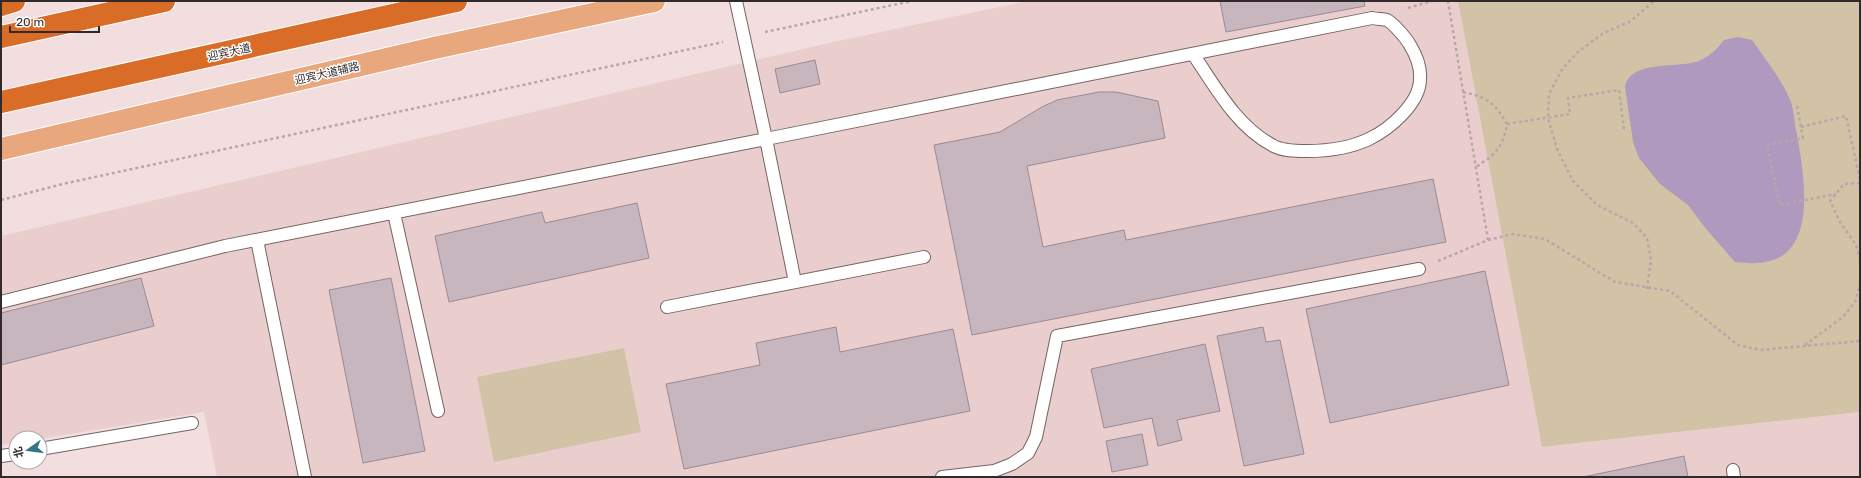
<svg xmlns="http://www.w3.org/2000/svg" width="1861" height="478" viewBox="0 0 1861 478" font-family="Rubik,'Noto Sans SC',sans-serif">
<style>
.built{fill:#eacece}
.green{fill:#d2c2a6}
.water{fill:#b099be}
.building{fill:#c8b6bf;stroke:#9b8a93}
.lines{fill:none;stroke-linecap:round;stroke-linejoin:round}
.lane-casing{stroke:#756363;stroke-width:14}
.primary-casing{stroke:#fff;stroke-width:24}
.highway-casing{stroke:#fff;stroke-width:24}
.path{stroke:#b8a7a8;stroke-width:2.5;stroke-dasharray:3 3;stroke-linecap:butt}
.lane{stroke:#fff;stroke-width:12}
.primary{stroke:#e8a77d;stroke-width:22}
.highway{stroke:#d96d27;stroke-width:22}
.labels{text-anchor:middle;stroke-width:3;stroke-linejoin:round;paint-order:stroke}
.street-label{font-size:11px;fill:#31292a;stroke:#fff}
</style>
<rect width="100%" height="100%" fill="#f3dedf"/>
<path class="built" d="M1028,1h430l84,446 318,-35v65h-1643l-13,-65 -164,27 -24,-1v5l-15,2v-209l823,-192z"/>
<path class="green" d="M1458,1h402v411l-318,35z
M624,348l17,84 -147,30 -17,-85z"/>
<path class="water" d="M1738,37l14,3c12,17 32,43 39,62 3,9 3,19 5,27 6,33 18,95 -7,121 -14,15 -36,14 -54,12l-29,-33 -18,-24 -28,-21 -21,-26 -6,-16 -8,-55c6,-29 55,-17 76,-27 10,-5 17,-12 23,-20z"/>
<path class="building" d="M1220,1h144l1,5 -139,26z
M815,60l5,24 -40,9 -5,-24z
M1099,92h17l42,9 7,37 -138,28 16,81 81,-17 2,10 307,-61 13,63 -474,93 -38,-190 66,-13 42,-25 15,-7z
M637,203l12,55 -200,44 -14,-66 107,-24 3,11z
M1485,271l24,114 -179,38 -24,-114z
M141,278l13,48 -153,39v-52z
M391,278l34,173 -62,12 -34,-173z
M836,327l4,25 113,-23 17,82 -286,58 -18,-85 94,-19 -4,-22z
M1263,327l3,15 14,-2 24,114 -60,12 -27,-130z
M1205,344l15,67 -43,9 5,20 -24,6 -6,-28 -48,10 -13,-59z
M1142,434l6,31 -36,7 -6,-31z
M1684,456l4,21h-105z"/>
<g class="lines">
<defs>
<path id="lane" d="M394,213l44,198
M257,240l48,237
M795,282l-29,-143 606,-121c5,1 11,1 15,2 7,4 19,18 23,25 6,10 11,22 10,34 0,24 -30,50 -51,60 -19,9 -41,12 -62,12 -11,0 -26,0 -35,-6 -36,-19 -57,-59 -79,-91
M1,302l224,-56 541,-107 -30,-138
M667,307l257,-50
M40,449l152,-26
M1,456l15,-2
M1733,470l1,7
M942,477l52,-6 18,-7 16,-11 8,-16 21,-101 362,-67"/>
<path id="primary" d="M1,149l433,-101 220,-47"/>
<path id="highway" d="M1,5l13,-4
M1,37l163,-36
M1,102l455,-101"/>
</defs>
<use href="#lane" class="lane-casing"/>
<use href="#primary" class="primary-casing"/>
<use href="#highway" class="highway-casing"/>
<path class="path" d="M1408,8l24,-7
M765,32l147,-31
M1463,92c24,5 32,11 44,32 -4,23 -11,30 -31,43
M1797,106l6,32 -36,7 13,60 56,-11
M1507,124l63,-10 -2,-16 51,-8 5,40
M1801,127l45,-11 14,63
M1860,183l-16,1 -14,17 10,21 16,23 4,15
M1,200l66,-17 656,-141
M1488,240l25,-6 32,5 70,43 55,9 68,54 22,5 100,-9
M1438,261l50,-21 -40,-239
M1647,289l4,-29 -4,-22 -14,-15 -36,-18 -24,-24 -16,-32 -9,-31 1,-24 14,-26 15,-16 24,-18 29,-13 23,-20
M1805,345l38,-28 12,-15 5,-18"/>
<use href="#lane" class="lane"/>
<use href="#primary" class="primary"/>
<use href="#highway" class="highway"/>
</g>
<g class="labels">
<g class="street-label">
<text transform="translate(229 52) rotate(-13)" y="4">迎宾大道</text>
<text transform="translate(327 73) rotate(-13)" y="4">迎宾大道辅路</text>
</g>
</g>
<rect width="1861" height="478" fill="none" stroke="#31292a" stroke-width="4"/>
<g transform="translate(28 450) rotate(256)"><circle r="19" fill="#ffffff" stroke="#ada9aa"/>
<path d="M0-3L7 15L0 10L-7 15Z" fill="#327586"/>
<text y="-6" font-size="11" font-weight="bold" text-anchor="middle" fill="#31292a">北</text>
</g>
<path d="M10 26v6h89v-6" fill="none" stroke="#31292a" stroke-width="2"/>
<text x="16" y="26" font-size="12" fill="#31292a" stroke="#ffffff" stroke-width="3" paint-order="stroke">20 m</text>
</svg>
